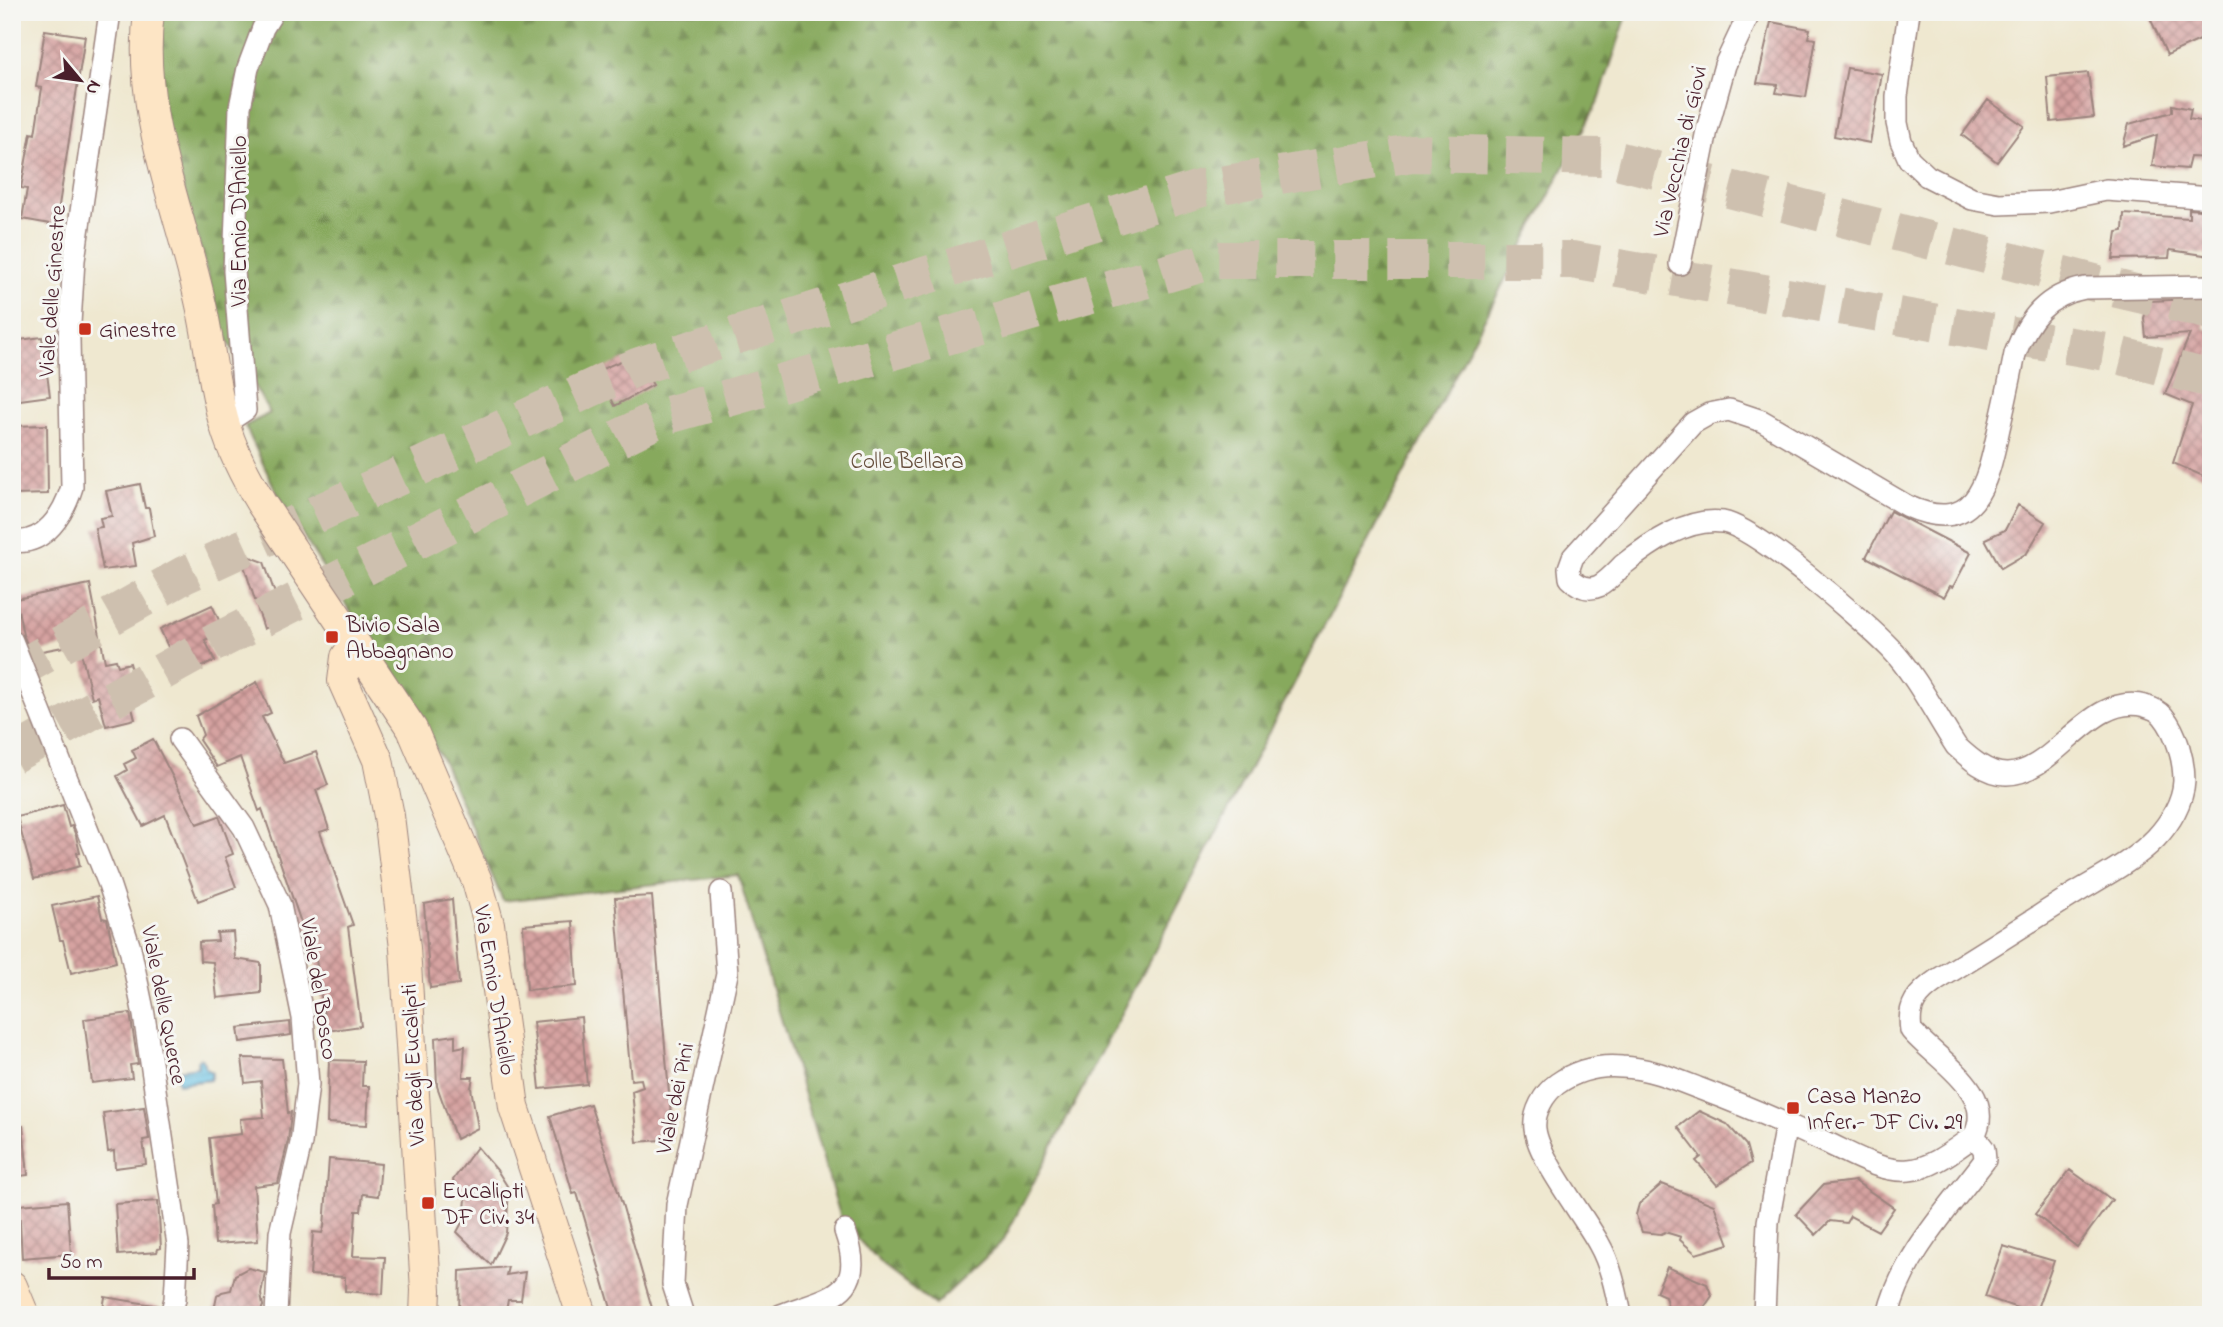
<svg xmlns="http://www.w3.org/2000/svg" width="2223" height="1327" viewBox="0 0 2223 1327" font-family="'Indie Flower',sans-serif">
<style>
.forest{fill:url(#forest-firs);stroke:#686444;stroke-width:2}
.water{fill:url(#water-rules);stroke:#587088;stroke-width:2}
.building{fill:url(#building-cross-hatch)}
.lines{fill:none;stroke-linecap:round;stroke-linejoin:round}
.highway-tunnel{stroke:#cec0af;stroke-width:38;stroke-dasharray:38 19;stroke-linecap:butt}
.street-casing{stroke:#9c847e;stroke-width:24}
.secondary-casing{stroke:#9c847e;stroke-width:32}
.street{stroke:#fff;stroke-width:21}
.secondary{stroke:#fde5c5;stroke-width:30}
.poi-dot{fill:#c8321e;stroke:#f6f6f2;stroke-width:2.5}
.labels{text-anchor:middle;stroke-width:6;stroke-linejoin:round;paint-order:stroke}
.street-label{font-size:23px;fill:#4a1f2b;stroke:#f6f6f2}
.poi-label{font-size:23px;fill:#4a1f2b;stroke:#f6f6f2;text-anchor:start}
.park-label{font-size:23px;fill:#67503e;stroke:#f6f6f2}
</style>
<defs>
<pattern id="forest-firs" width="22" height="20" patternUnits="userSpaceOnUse" patternTransform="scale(1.75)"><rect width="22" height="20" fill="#87a95d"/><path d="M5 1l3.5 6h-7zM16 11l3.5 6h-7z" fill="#70894d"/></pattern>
<pattern id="water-rules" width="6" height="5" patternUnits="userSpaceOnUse" patternTransform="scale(1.75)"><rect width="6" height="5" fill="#67c2e5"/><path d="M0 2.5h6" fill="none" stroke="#5ba6c5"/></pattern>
<pattern id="building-cross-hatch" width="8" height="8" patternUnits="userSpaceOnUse" patternTransform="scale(1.75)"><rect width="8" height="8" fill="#d6a3a1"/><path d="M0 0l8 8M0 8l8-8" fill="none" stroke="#b08483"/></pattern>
</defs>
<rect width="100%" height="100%" fill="#f6f6f2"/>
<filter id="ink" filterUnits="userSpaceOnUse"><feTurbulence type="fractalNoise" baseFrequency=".0143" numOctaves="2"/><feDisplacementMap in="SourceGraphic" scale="14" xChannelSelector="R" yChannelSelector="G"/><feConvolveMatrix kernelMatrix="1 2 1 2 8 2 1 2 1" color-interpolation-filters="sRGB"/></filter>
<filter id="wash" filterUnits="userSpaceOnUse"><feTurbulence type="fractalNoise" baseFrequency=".00686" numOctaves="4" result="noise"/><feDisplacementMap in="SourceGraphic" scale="28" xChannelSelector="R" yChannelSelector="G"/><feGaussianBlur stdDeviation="1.57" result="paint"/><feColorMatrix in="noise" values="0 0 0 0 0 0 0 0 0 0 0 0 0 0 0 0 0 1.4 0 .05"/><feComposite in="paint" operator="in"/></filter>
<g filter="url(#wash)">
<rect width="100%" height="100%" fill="#efe8d0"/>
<path class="forest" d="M161,12h1467l-29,88 -596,1141 -68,64 -52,-39 -41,-44 -104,-347 -235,26 -61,-142 -163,-262 -34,-71 25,-13 -46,-79 -65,-234z"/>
<path class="water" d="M200,1058l5,5v4l7,6 -2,7 -32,4 -2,-14 22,-3 -1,-6z"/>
<g id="blocks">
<path class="building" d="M2164,12h47v23l-44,20 -17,-37z
M1771,22l39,7 -2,9 8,1 -10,58 -30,-4 2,-8 -21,-2z
M45,30l40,6 -29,189 -34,-6 5,-30 -6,-1 10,-55 4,1 7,-46 -6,-1z
M1847,68l35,6 -12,69 -36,-7z
M2088,73l6,44 -43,5 -4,-45z
M1988,100l36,26 -27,36 -35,-27z
M2172,105l19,4 -2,10 22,4v35l-21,-1 -3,12 -35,-3 5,-31 -34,11 6,-22 43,-12z
M2189,209l22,2v45l-41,-6 -1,8 -56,1 4,-27 6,-1 1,-17 65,4z
M2195,299l15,4 -6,25 7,2v141l-4,-2 -4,7 -30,-13 19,-58 -27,-11 25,-60 -44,3 -2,-19 5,-17z
M42,337l8,59 -38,5v-60z
M623,360h7l4,5 6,-3 13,23 -38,21 -18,-35z
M47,425l1,69 -36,1v-69z
M140,484l5,24h4l5,28 -22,7 4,23 -33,4 -8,-42 7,-1 -2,-9 12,-2 -6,-25z
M2018,505l27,17 -18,31 -26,15 -16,-29 20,-9z
M1890,511l81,42 -18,34 -3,-1 -6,11 -78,-40z
M240,553l24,9 20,58 -20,9z
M90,584l15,78 11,-2 2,6 12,-3 5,19 -9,2 9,35 -29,7 -8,-30 -6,2 -13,-54 -48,9 -8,-18 -7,-36z
M212,605l12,26 -19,9 10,21 -34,15 -21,-47z
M257,682l14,31 -9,4 22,46 32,-11 12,33 -12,5 13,39 -9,3 33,93 -5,2 13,99 -35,5 -13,-93 -6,2 -45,-131 -3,2 -19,-54 -23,10 -18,-27 4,-5 -7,-19z
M153,739l44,85 22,-8 14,38 -8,3 11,30 -38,14 -33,-86 -22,11 -26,-50 10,-6 -3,-6 12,-6 -4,-8z
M63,805l6,22 3,-1 4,10 4,17h-3l3,13 -46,13 -17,-62z
M97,896l5,22 5,1 9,43 -45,11 -8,-33h-3l-8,-34z
M652,896l21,243 -36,3 -5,-51 11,-4 -2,-8 -10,1 -16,-182z
M452,899l7,85 -29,4 -6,-84z
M573,921l4,65 -50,4 -4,-65z
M233,932l2,27 26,4v30l-44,5 -4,-36 -13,-1 -1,-19 19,-1 -1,-8z
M130,1013l8,51 -8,1 2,13 -40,5 -8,-64z
M581,1017l6,67 -47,5 -7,-67z
M290,1022l1,13 -51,7 -2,-14z
M455,1035v13l10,-2 -2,31h10l-2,11 7,40 -22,11 -19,-53 -2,-48z
M242,1058l40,1 6,54 3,-1 -3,29 -10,42 -24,3 4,55 -43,3 -3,-39 4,-1 -7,-66 32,-4 -1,-15 24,-2 -3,-36 -16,2z
M329,1060l34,1 -1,25h7l-2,39 -40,-2z
M590,1104l32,100 32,111h-41l-36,-122 -4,1 -23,-78z
M144,1107l5,32 -6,1 3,24 -31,4 -1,-17 -6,1 -5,-39z
M1699,1111l28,13 19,21 5,18 -34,22 -21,-24 5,-4 -23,-30z
M23,1126l5,49 -16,2v-50z
M477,1147l20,23 12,19 -3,44 -15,32 -34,-33 7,-13 2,-20 -13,-19z
M329,1159l52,5 -3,32 -15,-2 -2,17h-5l-3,45 32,1 -2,37 -38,-3v-14l-35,-2 3,-43 9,1 2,-6z
M2070,1170l42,30 -35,47 -42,-33z
M1855,1181l39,27 -16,23 -28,-15 -4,7 -16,-2 -14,14 -20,-21 27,-29z
M1662,1184l52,21 15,39 -33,10 -16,-14 1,-3 -16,-5 -4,2 -19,-2 -6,-17 3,-11z
M67,1201l4,53 -49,4 -3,-53z
M158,1201l3,47 -3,1 -1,3 -39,3 -3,-51z
M2003,1246l51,15 -19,53 -50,-17z
M508,1267l-2,8 19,-3 -4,28h-13l-3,15h-46l1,-44z
M1667,1267l40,17 5,12 -13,19h-29l-5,-19 -9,-4z
M248,1268l17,4 -4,22 2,12 -4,9h-46l4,-19 5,-4 9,-2 4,-15z
M105,1297l55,9 -2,9h-56z"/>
</g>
</g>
<g filter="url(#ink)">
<use href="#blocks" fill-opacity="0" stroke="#9c847e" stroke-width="2"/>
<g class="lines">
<path class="highway-tunnel" d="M12,673l172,-98 455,-209 563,-178 210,-35 193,4 513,132 93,22
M12,755l202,-112 447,-226 553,-157h358l534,92 105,27"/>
<defs>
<path id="street" d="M1909,12l-12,84v27l4,18 8,18 18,17 45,23 27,5 50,-2 57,-12 105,8
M1680,264l27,-134 18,-65 25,-53
M224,424l21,-14 -11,-139 6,-164 8,-39 15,-40 10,-16
M12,541c33,5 52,-28 60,-54l-3,-148 5,-79 36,-248
M12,641l97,243 21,64 14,67 34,230 -3,54 -4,16
M180,739l64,89 36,77 23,113 5,66 -7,59 -21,90 -4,82
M683,1315l-10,-31 4,-79 50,-231 -6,-82
M781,1315c49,-19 87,-19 64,-84
M1621,1315c-5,-24 -10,-50 -22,-71 -15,-28 -61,-86 -64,-115 -2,-16 9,-36 22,-45 20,-14 42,-19 65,-17 27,1 51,11 76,21 43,16 85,34 127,54 25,11 56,31 84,28 24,-2 46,-21 65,-34 24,-44 -39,-77 -63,-106 -4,-25 7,-37 26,-50 47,-29 94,-59 140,-88 27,-16 58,-32 79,-54 14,-15 27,-36 28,-57 0,-21 -7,-48 -21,-65 -4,-5 -11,-8 -18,-10 -56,-15 -90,69 -139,68 -19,0 -37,-16 -50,-28 -19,-29 -41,-72 -65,-97 -27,-28 -134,-121 -168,-127 -36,-5 -74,22 -100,43 -7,7 -16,17 -24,21 -11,5 -21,0 -29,-8l-1,-10 4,-11 120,-134 16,-9 20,-4 33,11 145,85c70,31 80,-23 92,-78 6,-24 11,-49 16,-74 13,-35 31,-59 70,-66l126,-2
M1764,1315l4,-93 18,-98
M1888,1315c14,-59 62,-108 97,-155l-1,-11 -10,-13"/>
<path id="secondary" d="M149,12c-13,101 31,196 52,293 9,39 12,82 24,121 8,27 21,52 36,77l151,226 65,152 12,43 25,183 68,208
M355,644l-9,13 -3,24 35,79 11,56 16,132 21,342 -1,25
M12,1286l12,29"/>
</defs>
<use href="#street" class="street-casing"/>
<use href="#secondary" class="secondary-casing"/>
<use href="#street" class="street"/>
<use href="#secondary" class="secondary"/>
</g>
</g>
<g class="poi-dot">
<rect x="78" y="322" width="14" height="14" rx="3.5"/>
<rect x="325" y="630" width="14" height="14" rx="3.5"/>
<rect x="1786" y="1101" width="14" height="14" rx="3.5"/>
<rect x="421" y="1196" width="14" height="14" rx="3.5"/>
</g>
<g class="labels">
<g class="street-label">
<text transform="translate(1679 151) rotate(-77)" y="8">Via Vecchia di Giovi</text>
<text transform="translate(238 221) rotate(-90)" y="8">Via Ennio D'Aniello</text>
<text transform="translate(51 291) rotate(-86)" y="8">Viale delle Ginestre</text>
<text transform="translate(320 989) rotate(81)" y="8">Viale del Bosco</text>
<text transform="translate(496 990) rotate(81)" y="8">Via Ennio D'Aniello</text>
<text transform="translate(165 1005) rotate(79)" y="8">Viale delle Querce</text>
<text transform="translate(412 1065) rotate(-93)" y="8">Via degli Eucalipti</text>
<text transform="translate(674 1098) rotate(-78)" y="8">Viale dei Pini</text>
</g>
<g class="poi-label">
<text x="99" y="337">Ginestre</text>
<text x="346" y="632">Bivio Sala<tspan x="346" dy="26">Abbagnano</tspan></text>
<text x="1807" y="1103">Casa Manzo<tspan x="1807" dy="26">Infer.- DF Civ. 29</tspan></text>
<text x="442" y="1198">Eucalipti<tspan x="442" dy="26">DF Civ. 34</tspan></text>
</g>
<g class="park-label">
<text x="907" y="468">Colle Bellara</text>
</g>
</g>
<rect width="2223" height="1327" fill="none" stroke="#f6f6f2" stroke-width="42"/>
<g transform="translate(80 80) rotate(119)" stroke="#f6f6f2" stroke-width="5" paint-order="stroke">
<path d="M0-5L12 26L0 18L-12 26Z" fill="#4a1f2b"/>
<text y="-10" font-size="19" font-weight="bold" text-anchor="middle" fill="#4a1f2b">N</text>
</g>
<path d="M49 1268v10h145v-10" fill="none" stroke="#4a1f2b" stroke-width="3.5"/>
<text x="60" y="1268" font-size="21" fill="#4a1f2b" stroke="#f6f6f2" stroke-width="5" paint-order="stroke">50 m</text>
</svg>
